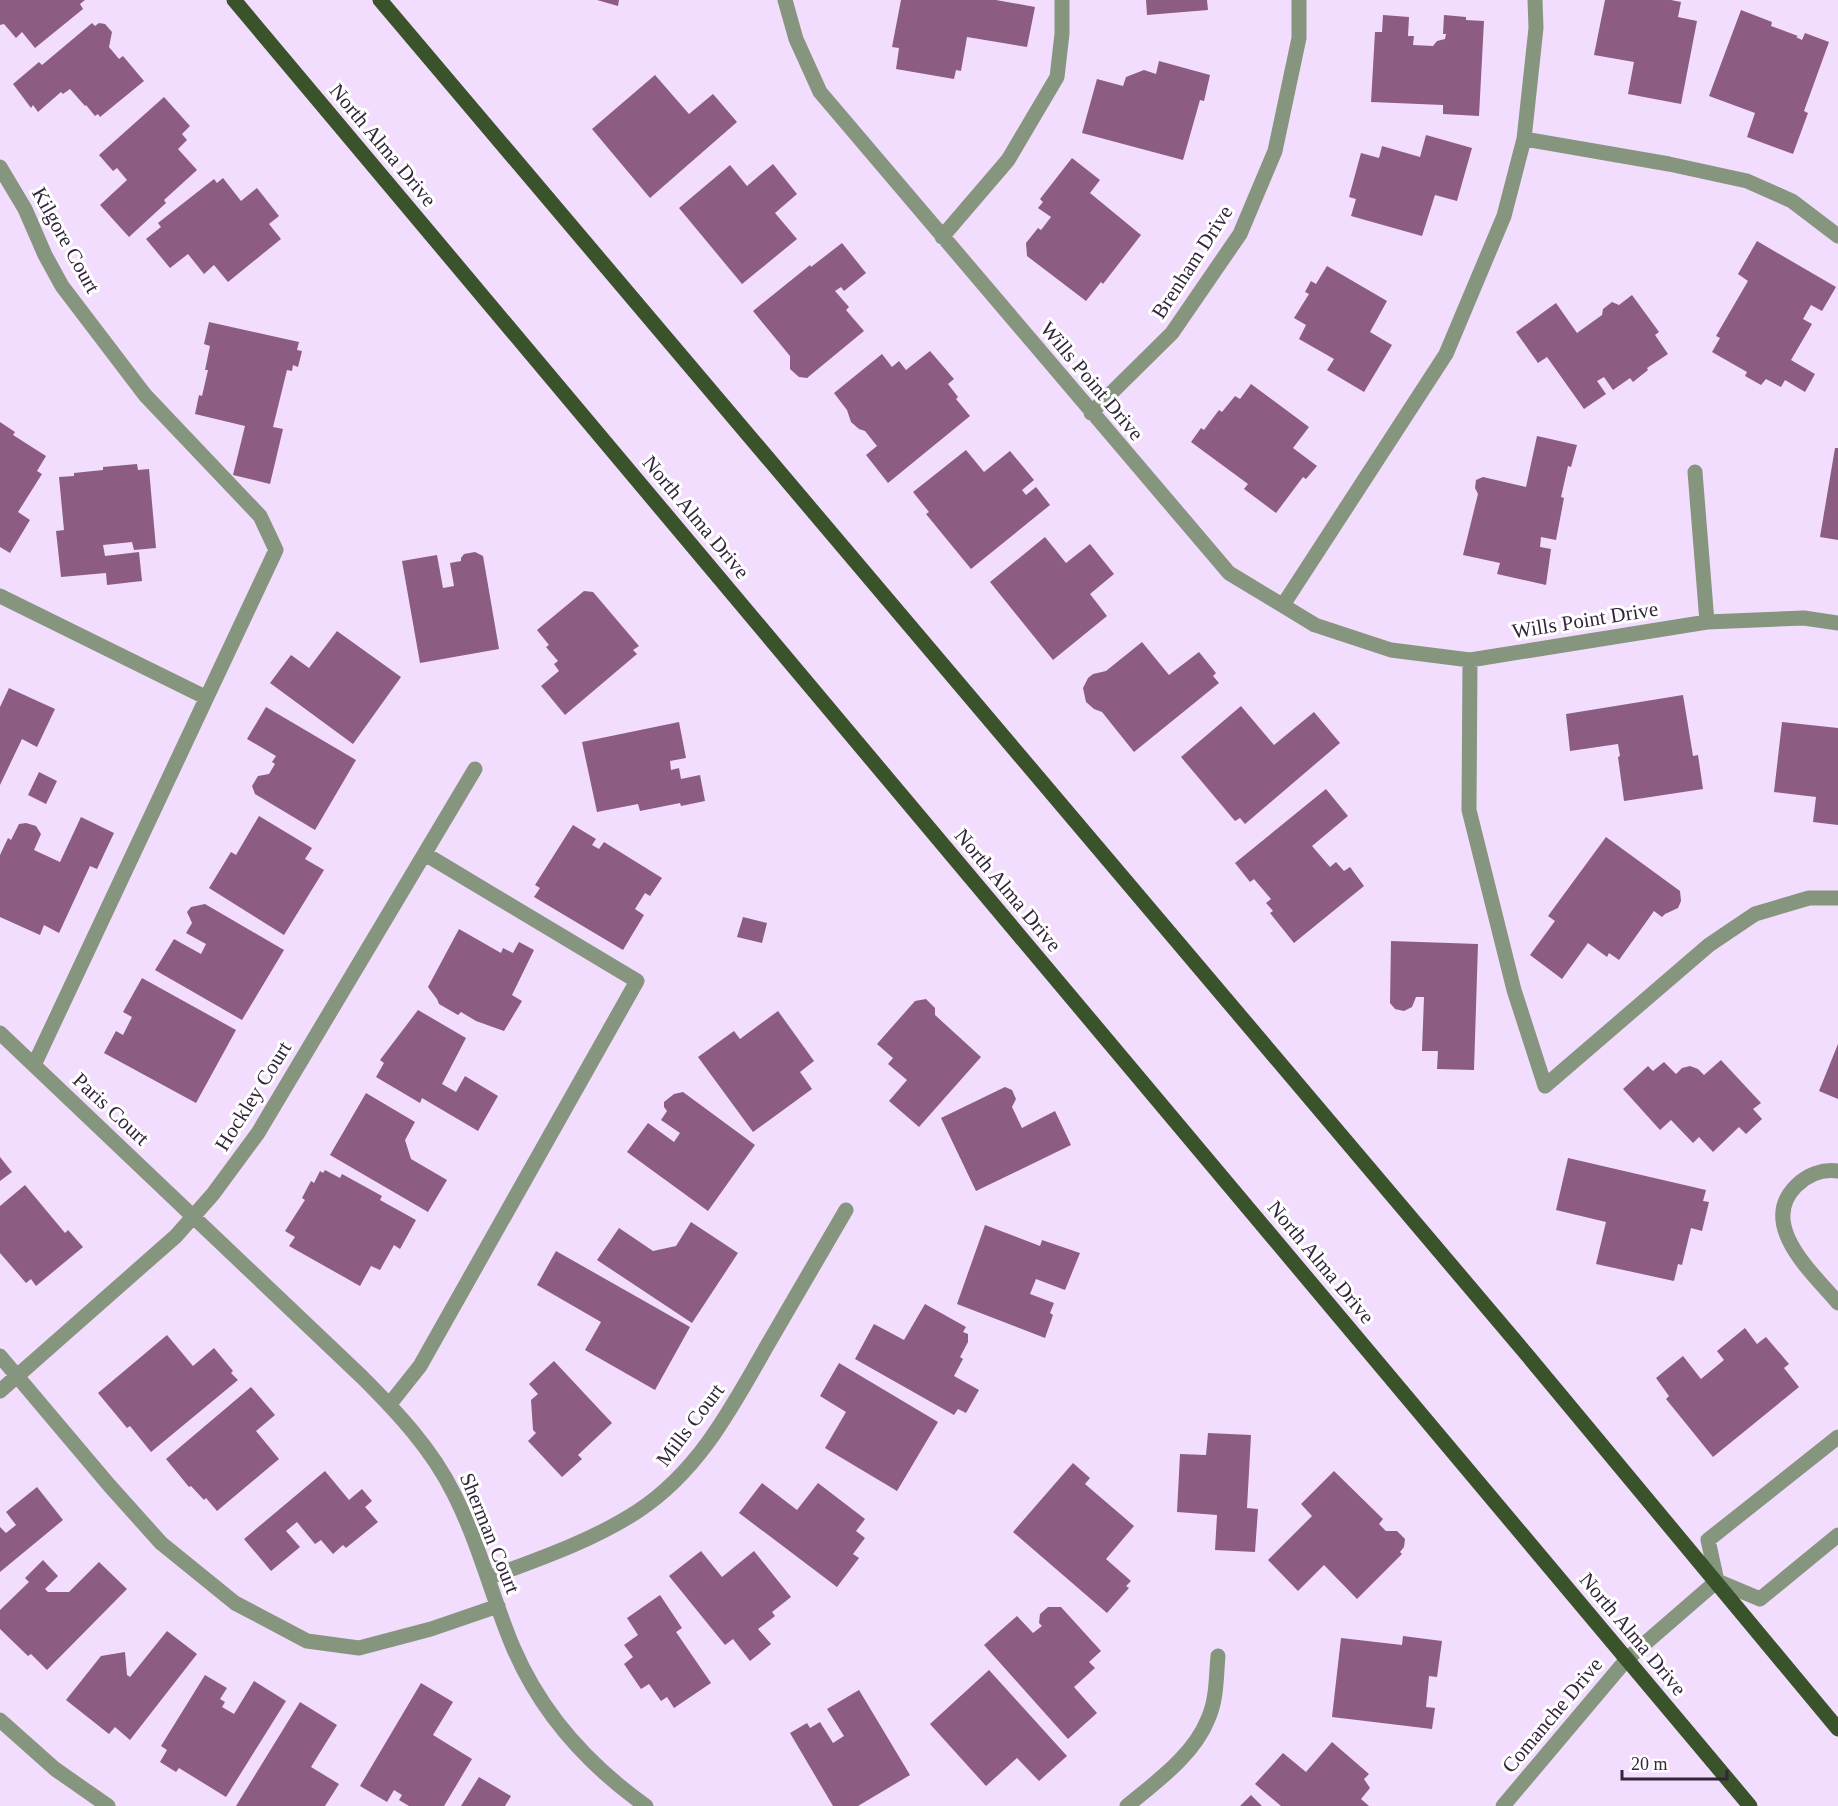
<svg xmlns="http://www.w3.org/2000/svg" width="1838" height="1806" viewBox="0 0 1838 1806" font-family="'Times New Roman',serif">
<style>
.building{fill:#8c5c82}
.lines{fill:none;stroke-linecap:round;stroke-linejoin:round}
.minor{stroke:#86957e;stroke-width:15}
.major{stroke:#3a532a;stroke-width:15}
.labels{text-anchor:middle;stroke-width:6;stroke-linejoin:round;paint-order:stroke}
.street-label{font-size:21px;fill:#33253a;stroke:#fff}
</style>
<rect width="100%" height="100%" fill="#f3ddfe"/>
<path class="building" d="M0,0h85l-5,4 3,5 -48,39 -13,-16 -6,6 -12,-14 -4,1z
M597,0h22l-1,6z
M901,0h95l39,7 -8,40 -60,-10 -6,34 -5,-1 -2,9 -58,-10 3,-21 -7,-1z
M1146,0h61l1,10 -61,5z
M1605,0h66l10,2 -3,15 19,4 -16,83 -53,-10 6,-32 -40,-7z
M1741,10l31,12 -1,4 27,10 -2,1 6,3 3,-7 24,9 -25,69 4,2 -15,41 -46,-17 8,-24 -46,-17z
M1383,15l26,2 -1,19h6l-1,9 20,1 4,-5 8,-2 1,-5h-3l1,-19 22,2v3l18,1 -5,95 -36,-2v-9l-72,-3 4,-70h7z
M92,23l3,3 4,-3 6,1 7,8 -3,15 10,12 4,-3 21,25 -44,36 -2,-3 -3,2 -9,-11 -1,1 -15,-17 -7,5 -2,-2 -23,20 -5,-7 -2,3 -18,-24 26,-22 3,3z
M1159,61l51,14 -6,26 -4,-1 -17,60 -101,-27 15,-54 26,7 3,-9 18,-7 12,4z
M655,75l34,39 24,-20 24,28 -87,76 -58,-69z
M164,97l26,29 -8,8 5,6 -9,9 19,21 -33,30 2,3 -37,34 -29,-32 27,-25 -10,-12 -4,3 -14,-16z
M1426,135l46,13 -15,53 -22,-6 -13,41 -71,-20 5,-17 -7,-2 12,-44 18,5 3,-12 38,11z
M1072,158l28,22 -10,13 51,42 -38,49 -2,-2 -15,19 -59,-45 -1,-13 12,-15 3,2 10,-13 -13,-9 5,-6 -3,-3z
M773,164l24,30 -22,19 22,26 -55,45 -63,-76 51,-43 17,21z
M223,178l18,23 16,-13 22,28 -10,8 12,15 -53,43 -14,-17 -10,9 -16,-20 -18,14 -24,-29 15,-12 -3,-4 56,-44 3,4z
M1757,241l79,46 -14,24 -11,-6 -8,14 9,5 -21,36 24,14 -10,18 -20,-12 -4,7 -15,-8 -5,6 -16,-9 2,-4 -35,-20 8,-14 -4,-2 32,-55 -10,-7z
M842,243l24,30 -22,18 -3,-4 -6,4 14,16 -3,3 18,21 -57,47 -8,-1 -9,-8v-13l-37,-45 57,-46 1,2z
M1327,266l60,35 -17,31 22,13 -28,47 -37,-22 7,-11 -35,-20 7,-14 -12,-7 15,-24 -4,-2 6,-11 5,3z
M1632,295l27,37 -4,3 13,19 -21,14 1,2 -15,12 -3,-4 -17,12 -9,-13 -7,4 9,13 -22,15 -37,-52 -9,6 -22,-31 40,-29 21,30 25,-18 1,-6 9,-7 7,3z
M209,322l90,20 -2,8 5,1 -4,16 -5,-2 -1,6 -5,-1 -14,57 10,2 -13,55 -37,-9 12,-49 -50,-12 4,-19 3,1 6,-26h-3l5,-24 -6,-2z
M930,351l24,28 -6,5 10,13 -2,2 14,17 -82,67 -22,-28 11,-9 -12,-15 -6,-2 -8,-7 -4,-12 -13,-17 48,-39 10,13 7,-6 7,9z
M1251,384l58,43 -16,21 24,18 -11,13 -3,-2 -27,36 -32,-24 4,-5 -57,-42 10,-14 3,2 15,-20 3,2 13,-16 5,3z
M0,422l15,10 -2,3 33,21 -9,15 5,3 -24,38 12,8 -20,33 -10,-6z
M1537,436l40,9 -6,22 -3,-1 -7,31 3,1 -8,42 -15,-3 -1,10 11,2 -5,36 -49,-11 3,-11 -37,-8 15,-61 -3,-6 1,-8 7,-3 43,10z
M1835,448h3v92l-18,-3z
M966,450l18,22 26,-21 24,29 -12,10 4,5 10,-8 14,18 -79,64 -45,-55 3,-2 -16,-20z
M137,464l1,6 11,-1 7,79 -22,2 -2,-8 -29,3 2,11 34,-4 3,29 -35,4 -1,-12 -45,4 -5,-46 8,-1 -5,-53 15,-1v-3l29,-3v-3z
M1045,537l21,26 24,-19 24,30 -24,20 17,22 -54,44 -63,-78z
M475,552l8,4 16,93 -79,14 -18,-102 35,-6 6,33 11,-2 -4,-23 11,-2v-3l3,-4z
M584,591l9,1 46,54 -6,4 4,4 -72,61 -24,-29 18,-15 -5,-7 4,-3 -12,-14 3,-2 -12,-15z
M337,631l64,46 -48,67 -83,-61 21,-28 18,13z
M1142,642l27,33 30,-23 17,21 -3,3 6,7 -85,69 -32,-40 -8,-3 -8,-7 -3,-14 5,-10 5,-4 13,-3z
M9,688l46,21 -18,38 -15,-8 -22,46v-78z
M1683,695l10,61 5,-1 5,34 -79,12 -6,-44 2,-1 -2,-12 -48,7 -4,-37z
M1241,706l33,39 40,-33 26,31 -95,81 -5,-6 -5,3 -54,-64z
M266,707l90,53 -41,70 -60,-36 -3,-8 6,-10 11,-2 6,-10 -3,-2 4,-6 -29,-17z
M679,722l7,36 -16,3 1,9 8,-2 2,11 19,-4 5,26 -24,5 -1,-3 -40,8 -2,-7 -41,8 -15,-70z
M1782,722l56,6v97l-25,-3 3,-25 -42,-5z
M39,772l18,9 -11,23 -18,-9z
M1326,789l22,27 -36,30 18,21 6,-5 8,9 6,-4 14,19 -70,57 -24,-30 3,-2 -7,-8 5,-4 -17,-20 -4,3 -15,-19z
M259,816l53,32 -7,11 19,11 -40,65 -75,-47 22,-36 5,3z
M81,817l33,16 -17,36 -7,-3 -31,67 -15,-8 -4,10 -40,-18v-62l8,-17 3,2 8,-16 7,-1 10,3 5,8 -7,16 26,12z
M573,825l23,14 -4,6 7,4 5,-7 58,36 -12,18 -5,-3 -10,16 9,6 -21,35 -89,-53 6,-9 -5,-3z
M1606,837l74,54 1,10 -3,7 -13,6 -3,3 -8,-6 -35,49 -10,-7 -2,4 -19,-14 -26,36 -32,-24 25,-34 -7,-5z
M205,904l79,46 -42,70 -87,-50 19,-31 27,15 5,-10 -20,-11 6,-10 -5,-11 4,-5z
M743,917l24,6 -5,20 -25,-6z
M459,929l42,24 2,-5 10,5 6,-11 15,8 -22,45 10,6 -18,30 -28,-10 -15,-9 -3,3 -19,-11 -2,-5 -9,-12z
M1391,941l87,3 -4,126 -37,-1 1,-18h-16l2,-54h-8l-4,10 -8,4 -9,-2 -5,-6z
M142,978l94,52 -40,73 -92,-50 12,-22 7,4 9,-18 -9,-5z
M926,999l9,9v7l46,42 -62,70 -30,-26 18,-21 -19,-16 5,-6 -16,-14 38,-43z
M418,1010l48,28 -24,46 14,8 9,-16 33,20 -20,35 -56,-33 -2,5 -44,-26 8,-14 -4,-3z
M778,1011l36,50 -14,11 12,17 -59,43 -55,-75 36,-26 6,8z
M1838,1044v55l-19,-8z
M1721,1060l40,43 -8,6 9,10 -16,15 -7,-7 -26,25 -14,-15 -6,6 -22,-23 -11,10 -37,-41 25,-23 5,5 11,-9 12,12 6,-6 8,-2 8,3 6,6z
M1005,1087l7,3 4,9 -4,8 10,21 33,-17 16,34 -95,46 -35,-73z
M683,1092l72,53 -47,66 -81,-59 21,-29 26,19 6,-9 -19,-13 6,-9 -3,-4v-5l10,-8z
M366,1093l49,29 -10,18 6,19 36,21 -19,32 -98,-57z
M0,1157l12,15 -12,9z
M1568,1158l138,32 -3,11 6,1 -7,29 -11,-3 -9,37 -4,-1 -4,17 -78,-17 10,-42 -50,-12z
M325,1170l15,8 2,-4 40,22 -2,4 36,20 -16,29 -6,-4 -14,25 -9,-4 -11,20 -71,-40 6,-9 -10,-6 20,-31 -3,-2 9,-17 3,2 6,-12 3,2z
M25,1185l40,48 3,-3 15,17 -47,39 -5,-7 -5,4 -26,-30v-47z
M691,1222l47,31 -46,70 -95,-63 22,-32 34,23 23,-5z
M985,1225l55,21 2,-6 38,13 -15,37 -29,-11 -6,15 24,9 -4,10 3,2 -8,23 -88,-34z
M556,1251l134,76 -35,63 -70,-40 16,-28 -64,-37z
M925,1304l41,23 -3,5 5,2v8l-8,15 3,2 -9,17 25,14 -13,23 -8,-4 -4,6 -99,-56 19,-35 30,16z
M1745,1328l12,16 9,-7 23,27 -5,4 15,19 -86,70 -47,-58 3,-3 -13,-18 27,-22 18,23 23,-19 -7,-9z
M167,1335l26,31 21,-18 19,23 -2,2 7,7 -87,72 -21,-26 -3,2 -29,-35z
M554,1361l58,62 -34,32 4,4 -20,18 -34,-36 8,-8 -3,-3 -2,-30 7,-6 -9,-10z
M839,1363l99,59 -41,69 -72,-43 21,-36 -26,-16z
M251,1387l24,28 -19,16 23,28 -62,52 -11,-13 -2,2 -13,-14 -2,1 -23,-28z
M1208,1433l43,2 -4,73 11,1 -3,43 -40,-2 2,-35 -40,-3 3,-58 26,1z
M1073,1463l17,15 -5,6 49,42 -28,33 25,22 -5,5 3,2 -22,25 -94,-81z
M325,1471l24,29 13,-11 10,12 -7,6 13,15 -32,26 -3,-3 -10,9 -12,-14 -6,4 -18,-22 -11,9 14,16 -29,24 -27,-32z
M1334,1471l49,48 -4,5 7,7h11l8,8 -1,8 -4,5 2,2 -45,45 -33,-34 -26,26 -30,-31 44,-44 -11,-12z
M762,1483l35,27 21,-27 47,36 -9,12 9,7 -12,16 6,4 -22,29 -98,-74z
M37,1487l26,33 -63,52v-45l6,6 10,-8 -10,-13z
M701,1551l21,26 32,-26 37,46 -19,15 3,4 -17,13 13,15 -21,17 -17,-22 -8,6 -56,-69z
M43,1560l15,16 -13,13 3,3h21l30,-30 28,27 -80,81 -16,-16 -3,2 -28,-27v-19l29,-28 -4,-4z
M660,1595l22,33 -6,4 35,51 -37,25 -7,-11 -6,4 -12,-17 -8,5 -17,-25 9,-7 -9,-12 14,-10 -11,-17z
M1048,1607h13l40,44 -12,11 6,6 -21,19 23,26 -29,26 -84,-94 33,-29 16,17 9,-7 -3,-3 1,-9z
M167,1631l30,23 -67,86 -15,-13 -6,7 -43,-34 35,-44 24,-4 2,23 3,2z
M1403,1636l39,5 -5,36 -8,-1 -3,31 9,1 -3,21 -100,-12 9,-79 61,7z
M989,1670l78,86 -28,25 -22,-23 -31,28 -56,-62z
M205,1675l22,13 -7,11 5,3 -3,5 12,7 20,-33 32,20 -60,96 -47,-29 -3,4 -16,-10 7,-12 -6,-4z
M421,1683l32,19 -20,33 39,24 -28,47h-35l-10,-6 3,-5 -8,-5 -7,12 -27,-16z
M859,1690l51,85 -52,31h-25l-43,-73 17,-10 3,5 10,-6 13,21 11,-7 -17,-27z
M300,1702l37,23 -26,42 28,17 -14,22h-89z
M1332,1742l37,32 -5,5 6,9 -9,11 8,7h-88l-26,-22 28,-31 23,19z
M479,1777l32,19 -6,10h-44z
M1251,1795l11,11h-22z"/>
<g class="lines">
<path class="minor" d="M785,0l11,39 24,53 409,481 86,52 76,25 79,10 237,-38 97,-4 34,5
M1524,139l145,25 78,17 45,20 46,35
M0,167l25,42 20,46 17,31 83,109 115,121 16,34 -242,515
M942,237l66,-77 49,-83 5,-43v-34
M1091,413l81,-80 68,-99 35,-83 24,-113v-38
M1695,472l12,150
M0,596l205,101
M1283,605l163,-251 58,-138 20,-77 12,-111 -1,-28
M1470,660l-1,150 45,180 31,96 164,-141 46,-31 54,-16h29
M0,1033l362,344c35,35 70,72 92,117 25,49 38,103 59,153 28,66 75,118 133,159
M1838,1171c-16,-2 -31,4 -42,15 -39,39 18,88 42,117
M0,1356l109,129 52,58 74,60 72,38 52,7 72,-19 67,-23
M0,1391l176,-155 37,-42 45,-61 217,-364
M389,1405l31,-39 217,-385 -212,-127
M488,1578c51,-19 104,-37 150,-67 62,-41 94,-104 130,-167 26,-45 52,-89 78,-134
M1717,1581l-9,-41 130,-103
M1717,1581l43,18 78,-64
M0,1720l55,49 53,37
M1127,1806c29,-24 67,-51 81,-87 9,-20 8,-42 10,-63
M1503,1806l124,-147 90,-78"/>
<path class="major" d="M234,0l1516,1806
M380,0l1148,1356 310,373"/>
</g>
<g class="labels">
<g class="street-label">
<text transform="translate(383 145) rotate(50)" y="7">North Alma Drive</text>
<text transform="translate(66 240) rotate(61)" y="7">Kilgore Court</text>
<text transform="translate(1192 262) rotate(-57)" y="7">Brenham Drive</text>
<text transform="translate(1092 381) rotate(50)" y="7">Wills Point Drive</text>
<text transform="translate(696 517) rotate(50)" y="7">North Alma Drive</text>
<text transform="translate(1585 620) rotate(-9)" y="7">Wills Point Drive</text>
<text transform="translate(1008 890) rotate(50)" y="7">North Alma Drive</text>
<text transform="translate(253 1096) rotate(-58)" y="7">Hockley Court</text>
<text transform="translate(111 1109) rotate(43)" y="7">Paris Court</text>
<text transform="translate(1321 1262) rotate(50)" y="7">North Alma Drive</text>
<text transform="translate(690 1425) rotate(-53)" y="7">Mills Court</text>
<text transform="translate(490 1533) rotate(68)" y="7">Sherman Court</text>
<text transform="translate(1633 1634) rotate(50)" y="7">North Alma Drive</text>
<text transform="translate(1552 1715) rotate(-50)" y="7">Comanche Drive</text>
</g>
</g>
<path d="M1622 1770v9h105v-9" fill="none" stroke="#33253a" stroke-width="3"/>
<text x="1631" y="1770" font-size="18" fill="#33253a" stroke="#ffffff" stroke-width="4.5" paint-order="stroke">20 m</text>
</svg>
